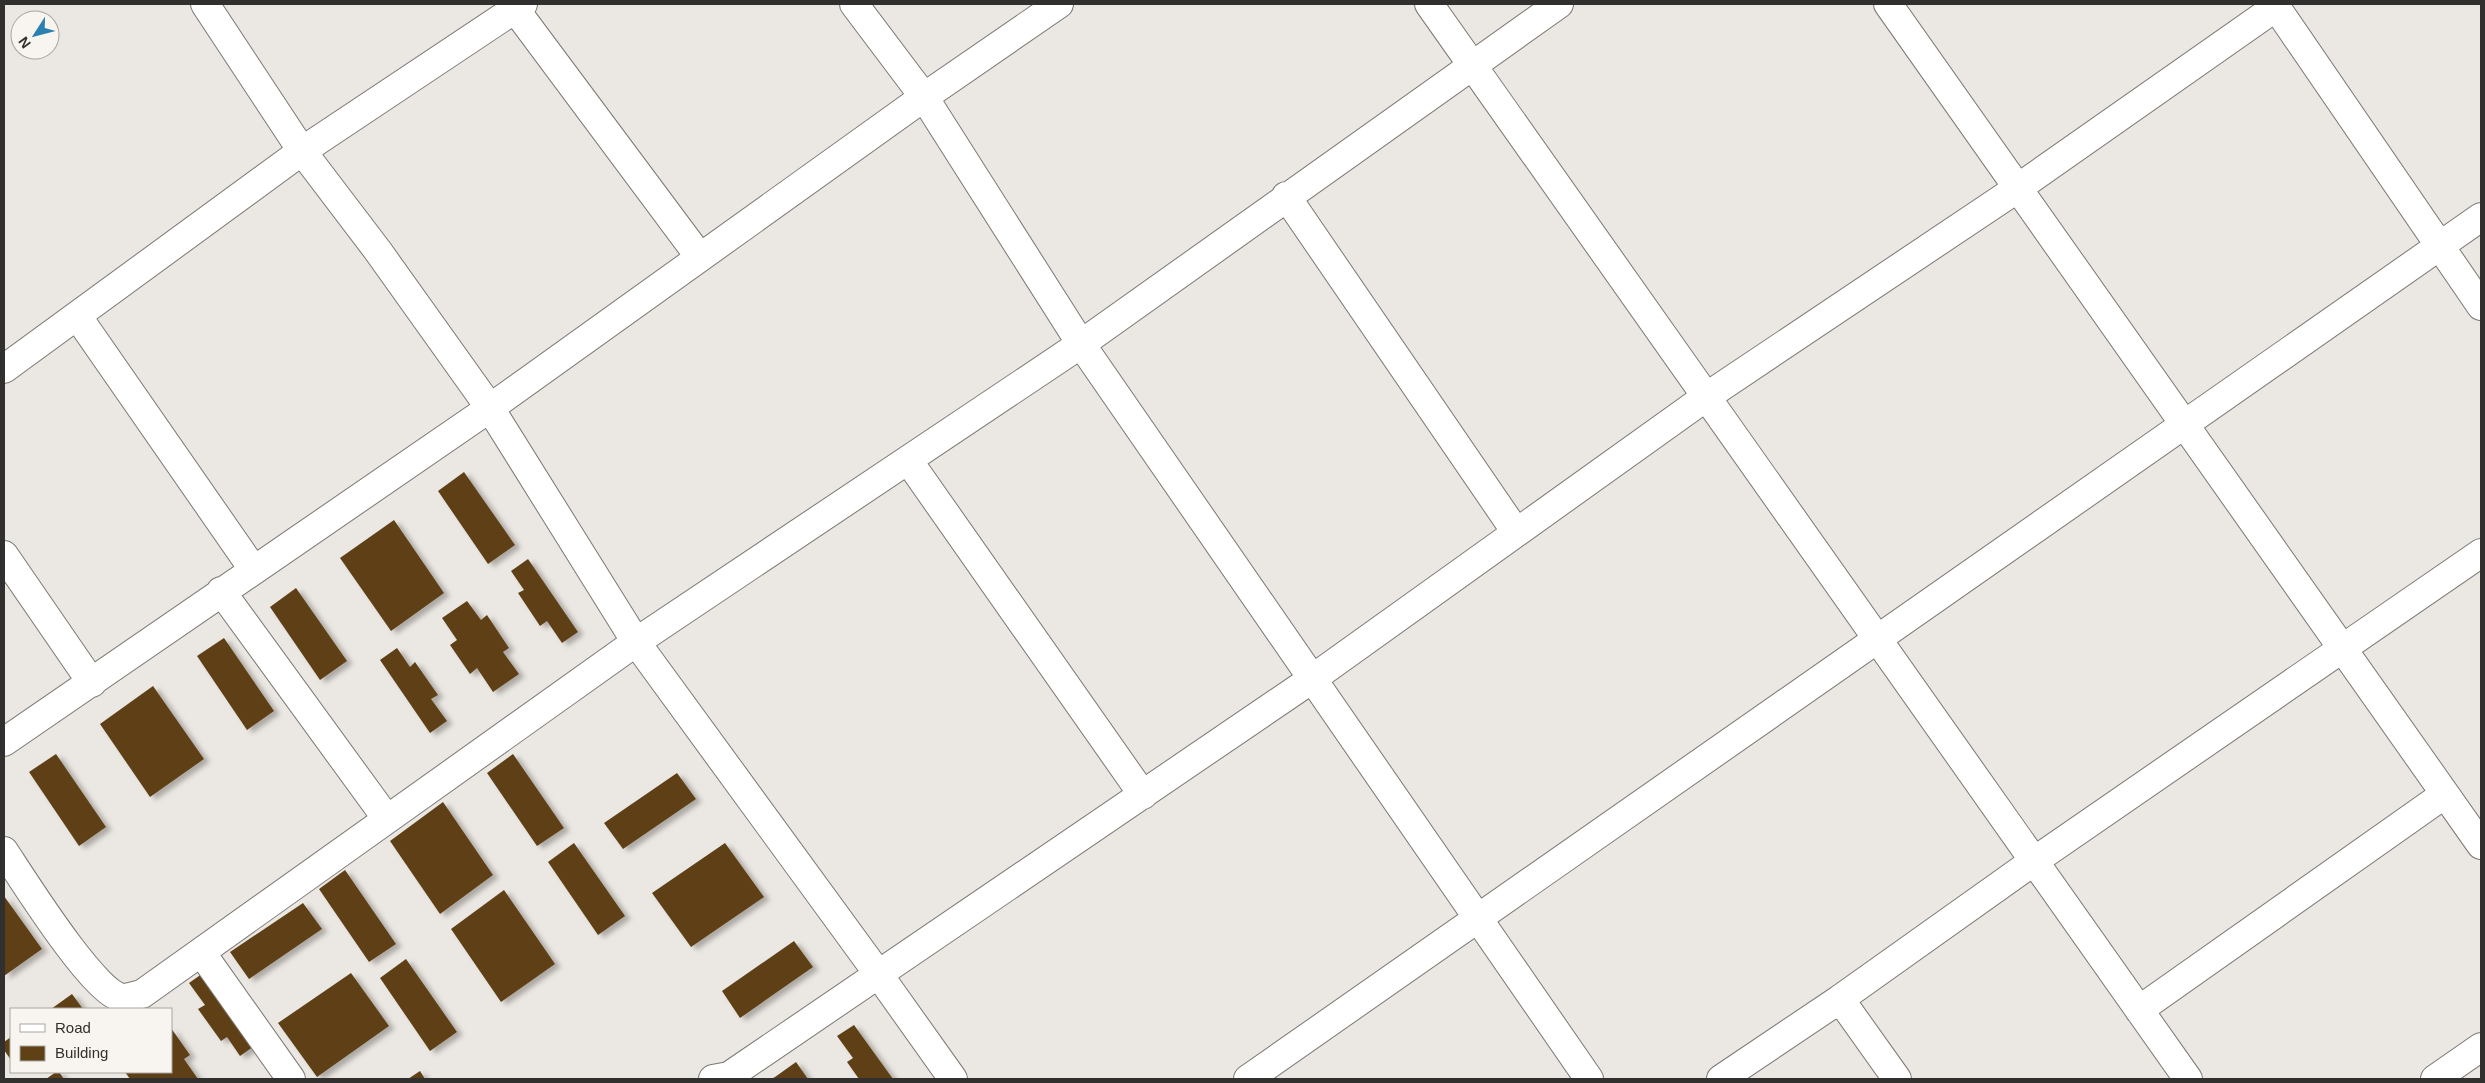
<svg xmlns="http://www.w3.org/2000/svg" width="2485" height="1083" viewBox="0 0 2485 1083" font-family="Helvetica,sans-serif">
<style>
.building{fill:#5f4116;filter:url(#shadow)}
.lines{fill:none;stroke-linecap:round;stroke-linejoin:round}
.minor-casing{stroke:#7b7873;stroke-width:30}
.minor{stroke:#fff;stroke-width:28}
</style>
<defs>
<filter id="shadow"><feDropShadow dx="5.5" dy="3" stdDeviation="2.5" flood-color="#0004"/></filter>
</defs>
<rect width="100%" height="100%" fill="#ebe7e2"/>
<path class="building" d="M464,472l51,73 -27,19 -50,-73z
M394,520l50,73 -53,38 -51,-73z
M528,559l50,73 -16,11 -15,-22 -7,5 -22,-33 6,-3 -13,-19z
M296,588l51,73 -27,19 -50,-73z
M467,601l14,19 6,-5 22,33 -6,4 16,22 -26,18 -16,-24 -7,6 -20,-29 7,-5 -15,-22z
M224,638l50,73 -27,19 -50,-74z
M397,648l13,19 5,-5 23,33 -7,4 16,22 -17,12 -50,-73z
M153,686l51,73 -54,38 -50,-73z
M56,754l50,73 -27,19 -50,-74z
M513,754l51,74 -27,18 -50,-73z
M677,773l19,26 -73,50 -19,-26z
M443,802l50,73 -53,39 -50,-73z
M574,843l51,73 -27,19 -50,-73z
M725,843l39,54 -73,50 -39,-54z
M345,870l51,74 -27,18 -50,-73z
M504,890l51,74 -54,38 -50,-73z
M4,896l38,53 -38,27z
M303,903l19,26 -73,50 -19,-27z
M794,941l19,26 -73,51 -18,-27z
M406,959l51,73 -27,19 -50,-73z
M206,971l51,73 -17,12 -13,-19 -6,4 -23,-32 7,-4 -16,-22z
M351,973l38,53 -72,51 -39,-54z
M72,994l11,15h-32z
M854,1025l39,54h-34l-12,-17 6,-4 -16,-22z
M171,1028l19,27 -6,4 14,20h-68l-5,-7h46z
M11,1037v23l-7,-10v-8z
M796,1062l12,17h-37l4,-2z
M420,1071l5,8h-17z
M56,1072h3l5,7h-18z"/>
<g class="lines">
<defs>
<path id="minor" d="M205,4l97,147 76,100 112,157 146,234 243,333 74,104
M523,4l-8,5 184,247
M854,4l70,93 157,247 508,735
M1429,4l759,1075
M1888,4l593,841
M2274,4l207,302
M1286,196l230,336
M78,317l175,252
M4,369l298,-218 213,-142
M908,460l235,335
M4,555l88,128
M221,591l166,228
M4,742l486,-334 434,-311 135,-93
M4,851c18,27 92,146 119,147 6,0 13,-3 19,-4l494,-352 445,-298 478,-340
M201,952l90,127
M1840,999l57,80
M2139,1010l306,-216
M713,1079l16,-3 583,-397 394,-282 312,-209 258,-181
M1248,1079l1233,-862
M1721,1079l119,-80 194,-138 447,-308
M2435,1079l46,-32"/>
</defs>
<use href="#minor" class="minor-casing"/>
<use href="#minor" class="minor"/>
</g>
<rect width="2485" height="1083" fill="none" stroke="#32302e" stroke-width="10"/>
<rect x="10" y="1008" width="162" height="65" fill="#f8f4ef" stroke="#a9a6a2"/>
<rect x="20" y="1024" width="25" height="8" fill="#ffffff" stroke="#a9a6a2"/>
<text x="55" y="1033" font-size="15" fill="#32302e">Road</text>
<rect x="20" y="1046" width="25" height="15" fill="#5f4116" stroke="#a9a6a2"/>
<text x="55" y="1058" font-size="15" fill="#32302e">Building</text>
<g transform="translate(35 35) rotate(234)"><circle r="24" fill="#f8f4ef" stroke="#a9a6a2"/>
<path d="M0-4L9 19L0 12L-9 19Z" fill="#2c80b0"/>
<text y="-8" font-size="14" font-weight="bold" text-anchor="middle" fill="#32302e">N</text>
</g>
</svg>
